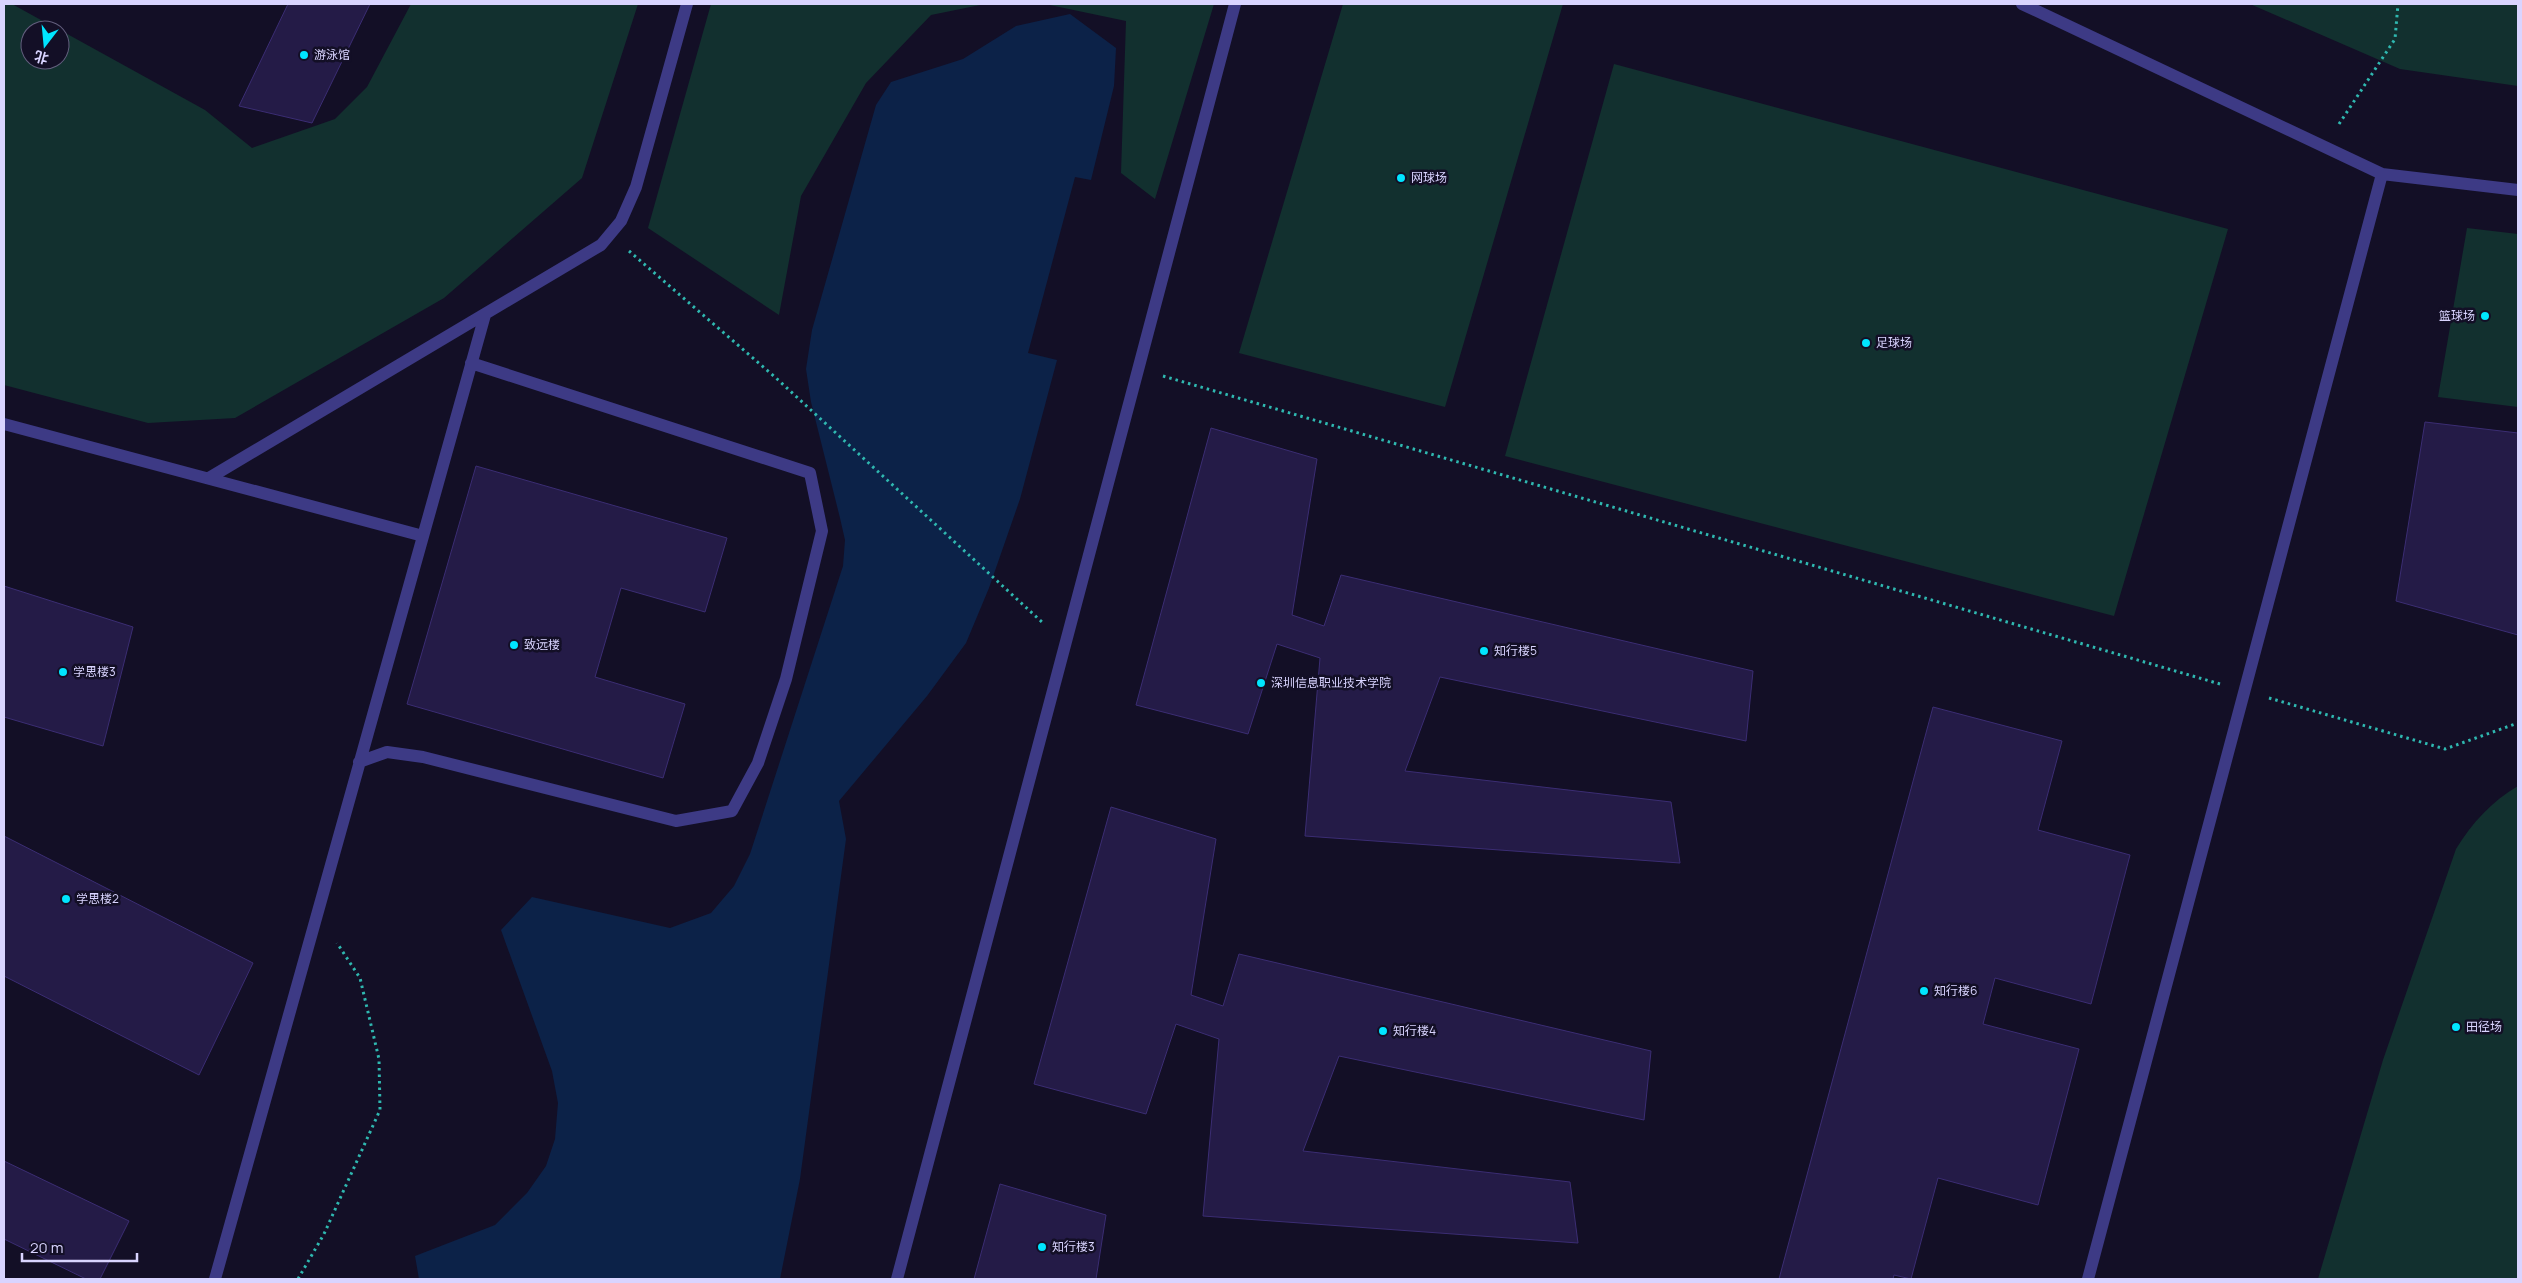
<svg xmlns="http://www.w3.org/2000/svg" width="2522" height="1283" viewBox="0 0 2522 1283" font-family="Manrope,'Noto Sans SC',sans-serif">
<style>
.green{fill:#12302f}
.water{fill:#0c2248}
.building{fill:#241b47;stroke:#3b2d73}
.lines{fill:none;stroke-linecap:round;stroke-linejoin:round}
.path{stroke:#2fb8b0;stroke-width:3;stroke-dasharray:2.5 4;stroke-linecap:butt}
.minor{stroke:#3d3a85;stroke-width:12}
.poi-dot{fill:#00e5ff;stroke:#130f26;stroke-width:2}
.labels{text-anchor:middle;stroke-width:5;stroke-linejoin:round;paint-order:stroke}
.poi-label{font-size:12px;fill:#d9d4ff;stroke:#130f26;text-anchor:start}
</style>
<rect width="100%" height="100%" fill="#130f26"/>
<path class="green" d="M4,4h8l47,26h-29v30h30v-30l145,80 47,38 83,-29 32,-32 44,-83h227l-56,174 -138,120 -209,120 -87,5 -144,-38z
M711,4h274l-54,11 -65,68 -65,113 -22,119 -131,-87z
M1045,4h169l-59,195 -34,-26 5,-152z
M1343,4h220l-118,403 -206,-54z
M2250,4h268v82l-118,-17z
M1614,64l614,165 -114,387 -609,-160z
M2467,228l51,6v173l-80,-10z
M2518,786v493h-200l65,-219 73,-211c16,-26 36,-48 62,-63z"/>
<path class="water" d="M1070,14l46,34 -2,38 -23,94 -16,-3 -47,176 29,7 -37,139 -31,89 -23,55 -39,53 -88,105 7,38 -46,340 -20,100h-361l-4,-23 80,-31 32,-32 19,-27 9,-27 3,-36 -6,-32 -51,-141 31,-33 138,31 41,-15 23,-27 16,-32 93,-288 2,-26 -5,-22 -29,-116 -5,-33 6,-39 64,-225 15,-23 72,-23 53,-33z"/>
<path class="building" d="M288,4h82l-58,119 -73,-17z
M2425,422l93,11v202l-122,-34z
M1211,428l106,31 -25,156 32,11 17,-51 412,96 -7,70 -306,-64 -35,94 266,31 9,61 -375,-27 15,-178 -43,-14 -29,90 -112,-29z
M476,466l251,72 -22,74 -84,-24 -26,89 90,27 -22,74 -256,-74z
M4,586l129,41 -30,119 -99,-29z
M1933,707l129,34 -24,89 92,25 -39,149 -96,-26 -12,46 96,25 -41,156 -100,-27 -27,101 -17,-4 -1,4h-114z
M1111,807l105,32 -25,156 32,11 16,-52 412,97 -7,69 -305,-64 -36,95 267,31 8,61 -375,-27 16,-177 -43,-15 -30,90 -112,-30z
M4,836l249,127 -54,112 -195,-99z
M4,1161l125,60 -29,58h-14l-82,-40z
M1000,1184l106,31 -10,64h-122z"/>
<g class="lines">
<path class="path" d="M2339,124l56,-85 3,-35
M629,251l147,127 267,245
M1163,376l1057,308
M2269,698l176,51 73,-26
M298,1279l26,-45 56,-124 -1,-51 -19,-81 -23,-35"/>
<path class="minor" d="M2022,4l360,170 136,16
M4,424l419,112
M209,478l392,-233 20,-24 15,-34 51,-183
M359,762l28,-10 36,5 253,64 56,-10 26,-48 28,-84 36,-148 -12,-58 -339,-110
M215,1279l270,-964
M897,1279l338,-1275
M2088,1279l294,-1105"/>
</g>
<g class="poi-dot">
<circle cx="304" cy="55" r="5"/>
<circle cx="1401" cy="178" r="5"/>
<circle cx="2485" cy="316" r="5"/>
<circle cx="1866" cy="343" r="5"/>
<circle cx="514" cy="645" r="5"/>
<circle cx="1484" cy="651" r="5"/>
<circle cx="63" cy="672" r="5"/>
<circle cx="1261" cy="683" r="5"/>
<circle cx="66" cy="899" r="5"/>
<circle cx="1924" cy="991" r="5"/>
<circle cx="2456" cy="1027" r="5"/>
<circle cx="1383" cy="1031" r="5"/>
<circle cx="1042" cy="1247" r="5"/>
</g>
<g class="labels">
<g class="poi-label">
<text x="314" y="59">游泳馆</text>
<text x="1411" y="182">网球场</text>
<text x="2475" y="320" text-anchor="end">篮球场</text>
<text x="1876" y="347">足球场</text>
<text x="524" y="649">致远楼</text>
<text x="1494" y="655">知行楼5</text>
<text x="73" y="676">学思楼3</text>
<text x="1271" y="687">深圳信息职业技术学院</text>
<text x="76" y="903">学思楼2</text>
<text x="1934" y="995">知行楼6</text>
<text x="2466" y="1031">田径场</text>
<text x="1393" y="1035">知行楼4</text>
<text x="1052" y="1251">知行楼3</text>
</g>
</g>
<rect width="2522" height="1283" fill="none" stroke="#d9d4ff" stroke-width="10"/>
<g transform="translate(45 45) rotate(196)"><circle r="24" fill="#130f26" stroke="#625e7d"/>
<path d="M0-4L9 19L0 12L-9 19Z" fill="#00e5ff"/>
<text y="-8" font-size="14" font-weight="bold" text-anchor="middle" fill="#d9d4ff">北</text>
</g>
<path d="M22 1253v8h115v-8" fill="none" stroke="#d9d4ff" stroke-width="2.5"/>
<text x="30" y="1253" font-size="15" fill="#d9d4ff" stroke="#130f26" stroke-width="4" paint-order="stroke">20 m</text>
</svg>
